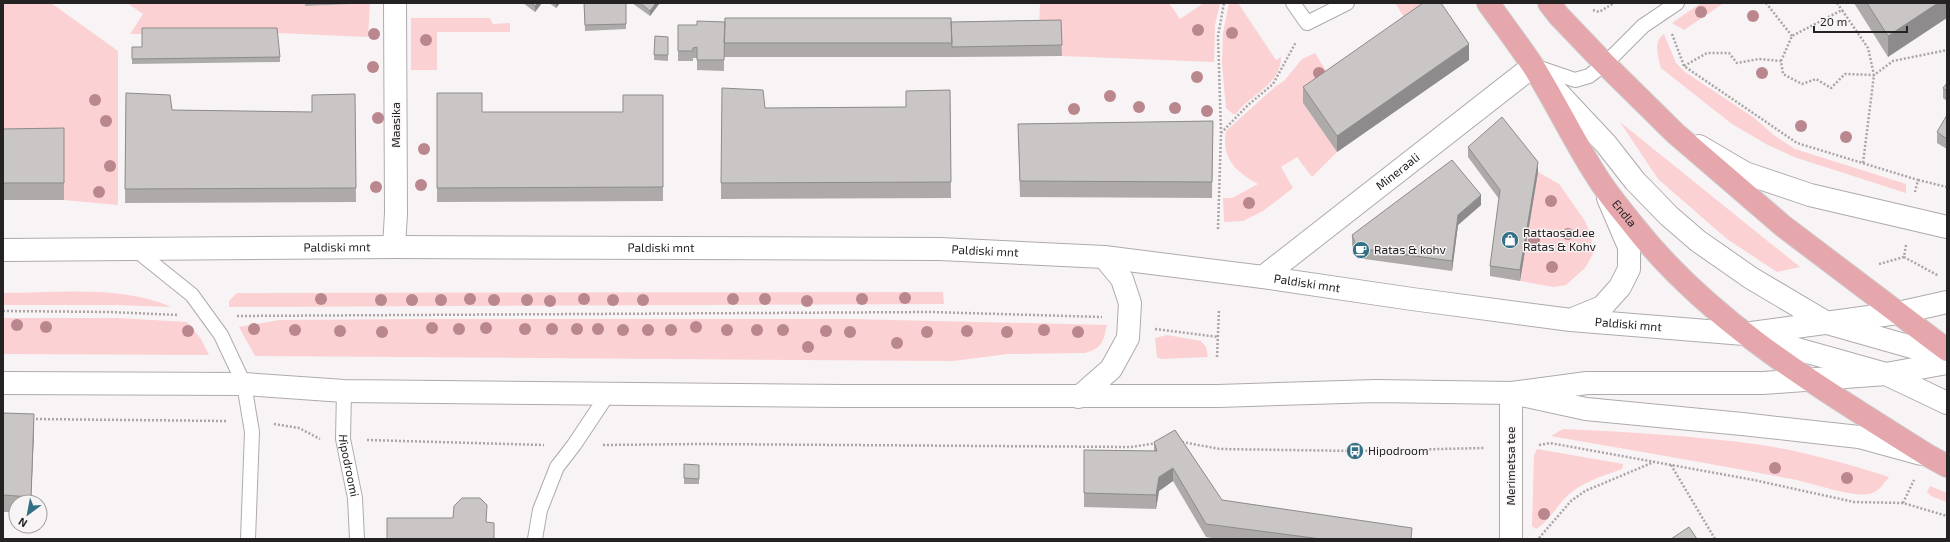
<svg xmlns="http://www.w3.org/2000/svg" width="1950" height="542" viewBox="0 0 1950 542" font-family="'Exo 2',sans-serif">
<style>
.green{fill:#fbd1d3}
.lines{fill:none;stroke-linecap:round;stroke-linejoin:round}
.service-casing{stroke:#afabab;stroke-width:16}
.minor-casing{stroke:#afabab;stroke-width:24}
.secondary-casing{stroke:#afabab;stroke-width:24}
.primary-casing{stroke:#cfcece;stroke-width:24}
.path{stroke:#a9a5a6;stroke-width:2.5;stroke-dasharray:2 2;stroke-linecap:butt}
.service{stroke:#fff;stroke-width:14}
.minor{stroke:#fff;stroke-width:22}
.secondary{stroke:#fff;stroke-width:22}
.primary{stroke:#e5a6ac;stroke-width:22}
.tree{fill:#ba878f}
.wall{fill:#aeaaaa}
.shaded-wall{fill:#8d8b8b}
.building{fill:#cac6c6;stroke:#8d8b8b}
.labels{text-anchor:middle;stroke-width:3;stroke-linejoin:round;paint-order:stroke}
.street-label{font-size:12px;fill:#242222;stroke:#f8f3f4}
.poi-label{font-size:12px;fill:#242222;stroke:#f8f3f4;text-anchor:start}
</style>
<rect width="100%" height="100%" fill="#f8f3f4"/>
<path class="green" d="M3,3h48l67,48v154l-54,-5v-56l-61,1z
M127,3h178v3l67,-3h-2l-2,34 -91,-4 -147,1 13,-20z
M1040,3h129l11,16 24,-16h16l-5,22 -1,37 -152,-6 -1,-26 -22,1z
M1229,3h9l38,57 5,-3c0,28 -31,37 -45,57h-3l-7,-6 -4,-44 1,-31z
M1395,3h36l-20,25z
M1701,3h23l-40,27 -12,-7z
M411,18h79l3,6 17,-1v9h-73v38h-26z
M1664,34l12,29 9,9 68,45 22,19 20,13 111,35v9l-112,-36 -28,-13 -34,-20 -71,-56c-3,-11 -8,-27 3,-34z
M1315,53l18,29 -30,21 34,49 -25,25 -15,-20 -16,10 12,21 -30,23 -20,10 -19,1 -1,-24h9l26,-14c-22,-12 -37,-26 -32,-53l50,-45 8,-5 18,-22z
M1620,122l180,145 -23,5 -50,-33 -69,-60z
M1538,172l21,12 26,37 6,15 2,18 -8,14 -19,17 -13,2 -33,-6z
M943,292l1,12 -715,3v-6l8,-8z
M3,293c53,0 119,-8 168,14l-53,-2h-115z
M3,318h113l71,4 14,17 8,16 -206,-1z
M417,319h435l255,6c-4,17 -5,24 -23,28l-76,1 -55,7 -698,-5 -16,-29 40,-7z
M1167,335l34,6 5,6 2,10 -47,2 -4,-2 -2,-19z
M1563,429c67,3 133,7 199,16 43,7 86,19 127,32 -6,7 -10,15 -20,17 -20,3 -56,-11 -77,-15 -80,-15 -161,-29 -241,-43z
M1537,449l86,15 -1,5c-20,7 -43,14 -58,30 -9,10 -16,23 -28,30l-4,-3 2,-70z
M1930,486l17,7v9l-16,-6 -4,-4z"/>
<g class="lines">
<defs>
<g id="service">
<path d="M1293,3l14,20 40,-20"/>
<path d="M1537,67l38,13 14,-4 16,-12 38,-38 34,-23"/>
<path d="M136,250l56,45 29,40 23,49 8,48 -4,107"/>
<path id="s1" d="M344,391l-1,48 12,59 2,41"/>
<path d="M535,539l5,-29 17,-43 17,-22 34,-51"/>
</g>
<g id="minor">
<path d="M394,247l2,-34 -1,-210"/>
<path id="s2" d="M1263,277l270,-211"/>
<path d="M1511,393v146"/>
</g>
<g id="secondary">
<path d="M1546,80l60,64 29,37 34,35 29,25 53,37 76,45 120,34"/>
<path d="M1699,146l46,27 65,22 137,32"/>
<path id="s3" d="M3,250l391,-3 546,2 164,8 159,20 149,22 159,21 173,14 154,-21 49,-11"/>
<path d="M1575,318l27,-11 18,-20 9,-18v-22l-21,-49"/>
<path d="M1754,337l132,37 61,29"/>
<path d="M3,383l241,1 100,7 498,5h376l158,-5 135,2 76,-10h176l123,-9 61,-11"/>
<path d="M1526,396l60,13 156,15 117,13 62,17"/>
<path d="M1079,397l32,-28 17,-31 2,-35 -8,-24 -18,-22"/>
</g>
<g id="primary">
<path id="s4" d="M1488,3c15,21 31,42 45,63 24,38 43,80 68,117 10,15 22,29 33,43 78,99 189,163 293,229l20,11"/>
<path d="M1549,3l10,13 46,48 70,69 108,93 164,124"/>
</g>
</defs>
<use href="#service" class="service-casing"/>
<use href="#minor" class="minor-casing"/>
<use href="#secondary" class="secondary-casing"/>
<use href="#primary" class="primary-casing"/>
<path class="path" d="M1766,3l26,33
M1837,3l5,7
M1593,10l6,2 15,-9
M1672,34l12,32 113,77 121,37 -3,12
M1781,61l11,-25 50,-26 26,38 6,27 19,-14 54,-11
M1684,66l23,-13h22l8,10 22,-4 22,2 2,13 19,10 14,-5 15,9 14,-14 29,1 -11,88
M1221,133l27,-28 25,-21 23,-42
M1918,180l29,7
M1218,229l3,-96 -3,-97 6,-33
M1906,245l-2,12 35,19
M1879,264l25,-7
M3,311l107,1 68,3
M237,316l694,-4 171,5
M1155,329l63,8
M1217,357l2,-47
M32,419l195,2
M274,424l25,4 21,11
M367,440l177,5
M1182,442l38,7 135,2 129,-3
M603,445l97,-1 431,3 26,-4
M1539,445l11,-2 204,37 100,22 49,1 44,13
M1671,465l44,74
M1903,503l11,-23
M1539,538l32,-37 14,-10 69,-29"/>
<use href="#service" class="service"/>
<use href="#minor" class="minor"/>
<use href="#secondary" class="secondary"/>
<use href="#primary" class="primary"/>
</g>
<g class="tree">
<circle cx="1701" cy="12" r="6"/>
<circle cx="1753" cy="16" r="6"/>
<circle cx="1198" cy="30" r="6"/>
<circle cx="1232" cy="33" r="6"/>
<circle cx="374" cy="34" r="6"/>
<circle cx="426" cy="40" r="6"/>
<circle cx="373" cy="67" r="6"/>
<circle cx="1319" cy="73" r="6"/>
<circle cx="1762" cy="73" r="6"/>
<circle cx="1197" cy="77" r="6"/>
<circle cx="1110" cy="96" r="6"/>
<circle cx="95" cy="100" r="6"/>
<circle cx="1139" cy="107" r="6"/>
<circle cx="1175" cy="108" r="6"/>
<circle cx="1074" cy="109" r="6"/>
<circle cx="1207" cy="111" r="6"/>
<circle cx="378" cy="118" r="6"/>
<circle cx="106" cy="121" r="6"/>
<circle cx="1801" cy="126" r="6"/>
<circle cx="1846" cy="137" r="6"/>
<circle cx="424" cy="149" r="6"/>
<circle cx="110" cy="166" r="6"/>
<circle cx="421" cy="185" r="6"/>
<circle cx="376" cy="187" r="6"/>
<circle cx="99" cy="192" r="6"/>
<circle cx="1551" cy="201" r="6"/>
<circle cx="1249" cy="203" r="6"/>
<circle cx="1568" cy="234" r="6"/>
<circle cx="1534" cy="240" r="6"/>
<circle cx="1552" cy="267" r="6"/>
<circle cx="905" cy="298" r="6"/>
<circle cx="321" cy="299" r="6"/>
<circle cx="470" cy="299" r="6"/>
<circle cx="584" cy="299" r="6"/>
<circle cx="733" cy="299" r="6"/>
<circle cx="765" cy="299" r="6"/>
<circle cx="862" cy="299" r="6"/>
<circle cx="381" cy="300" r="6"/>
<circle cx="412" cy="300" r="6"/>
<circle cx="441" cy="300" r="6"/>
<circle cx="494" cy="300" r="6"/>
<circle cx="527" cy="300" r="6"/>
<circle cx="613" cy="300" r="6"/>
<circle cx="643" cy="300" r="6"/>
<circle cx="550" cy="301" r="6"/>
<circle cx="807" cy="301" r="6"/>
<circle cx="17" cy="325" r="6"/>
<circle cx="46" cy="327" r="6"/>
<circle cx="696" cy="327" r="6"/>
<circle cx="432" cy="328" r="6"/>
<circle cx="486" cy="328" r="6"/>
<circle cx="254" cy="329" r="6"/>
<circle cx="459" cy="329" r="6"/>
<circle cx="525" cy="329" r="6"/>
<circle cx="552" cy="329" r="6"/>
<circle cx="577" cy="329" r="6"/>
<circle cx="598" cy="329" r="6"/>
<circle cx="295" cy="330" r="6"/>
<circle cx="623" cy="330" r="6"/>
<circle cx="648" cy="330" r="6"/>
<circle cx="671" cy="330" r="6"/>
<circle cx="727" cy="330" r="6"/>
<circle cx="757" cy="330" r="6"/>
<circle cx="783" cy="330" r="6"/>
<circle cx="1044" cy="330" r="6"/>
<circle cx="188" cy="331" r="6"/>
<circle cx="340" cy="331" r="6"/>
<circle cx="826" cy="331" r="6"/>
<circle cx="967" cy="331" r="6"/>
<circle cx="382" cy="332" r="6"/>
<circle cx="850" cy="332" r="6"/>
<circle cx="927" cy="332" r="6"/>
<circle cx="1007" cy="332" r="6"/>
<circle cx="1078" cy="332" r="6"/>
<circle cx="897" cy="343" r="6"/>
<circle cx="808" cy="347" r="6"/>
<circle cx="1775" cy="468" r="6"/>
<circle cx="1847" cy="478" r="6"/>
<circle cx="1544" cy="514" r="6"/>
</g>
<path class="wall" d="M305,3h47v1l-47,2z
M523,3h19l-7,9z
M549,3h11l-4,5z
M584,3h42v26l-41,2z
M632,3h27v1l-9,12z
M1854,3h93l-59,54z
M1061,20l1,36 -110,1h-228v-23v37l-27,-1v-12h-4v3h-15v-36h19l28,-3h226z
M655,36l13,1v24l-14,-1z
M132,47l148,10v5l-148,2z
M1469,60l-132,92 -34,-49v-16z
M1947,83v18l-4,-3v-10z
M950,90l1,108 -230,1v-16l44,-75 141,-1v-16z
M126,93l46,17 140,2 43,-18 1,108 -231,1z
M437,93l45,19h141l40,-17v106l-226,1z
M1947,115v34l-10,-6v-11z
M1213,121l-1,77 -192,-1 -2,-73z
M64,128v72h-61v-71z
M1468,147l70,25 -18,109 -30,-5v-10l9,-67 -31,-42z
M1481,205l-23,20 -6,46 -95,-13 -5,-13v-10z
M3,413l31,17 -3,72h-15v10h-13z
M1154,442l68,58 190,39h-194l-12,-2 -33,-56 -14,10 -3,18 -72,-2v-57l70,1z
M684,464l15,1v19h-15z"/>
<path class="shaded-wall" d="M538,3h4l-7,9v-6z
M556,3h4l-4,5z
M656,3h3v1l-9,12v-5z
M1938,3h9v15l-59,39v-21z
M1469,44v16l-132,92v-16z
M1538,162v10l-18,109v-11z
M1481,195v10l-23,20 -6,46v-10l6,-46z
M34,414v16l-3,72v-5z
M1173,468v13l-14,10 -3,18v-14l3,-18z"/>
<path class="building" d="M531,3h7l-3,3z
M584,3h42v21l-41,1z
M640,3h16l-6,8z
M1423,3h18l28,41 -132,92 -34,-49z
M1867,3h71l-50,33z
M725,18h226l1,25h-228z
M1061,20l1,25 -110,2 -1,-25z
M697,21l28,1 -1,38h-27v-13l-4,1v3h-15v-26h19z
M142,28h135l3,29 -148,2v-12h10z
M655,36l13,1v18h-14z
M1947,83v8l-4,-3z
M722,88l41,2 2,18 141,-1v-16l44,-1 1,92 -230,1z
M126,93l44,2 2,15 140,2v-17l43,-1 1,94 -231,1z
M437,93h45v19h141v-17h40v92l-226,1z
M1947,115v24l-10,-7z
M1502,117l36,45 -18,108 -30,-4 10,-76 -32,-43z
M1213,121l-1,61 -192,-1 -2,-57z
M64,128v55h-61v-54z
M1452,160l29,35 -23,20 -6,46 -95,-13 -5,-13z
M3,413l31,1 -3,83 -28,-2z
M1175,430l47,70 190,28 -1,11h-90l-115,-15 -33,-56 -14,9 -3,18 -72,-2v-43l73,1 -3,-9z
M684,464l15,1v14l-15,-1z
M462,498h18l7,7 -1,17 8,1v16h-107v-21h66l1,-12z
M1689,527l8,12h-26z"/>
<defs>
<symbol id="shop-disc" viewBox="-11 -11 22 22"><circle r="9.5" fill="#337086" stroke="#f8f3f4"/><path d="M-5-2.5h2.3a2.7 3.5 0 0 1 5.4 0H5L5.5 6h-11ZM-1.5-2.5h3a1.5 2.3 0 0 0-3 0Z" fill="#fff"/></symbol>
<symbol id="cafe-disc" viewBox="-11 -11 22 22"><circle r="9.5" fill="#337086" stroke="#f8f3f4"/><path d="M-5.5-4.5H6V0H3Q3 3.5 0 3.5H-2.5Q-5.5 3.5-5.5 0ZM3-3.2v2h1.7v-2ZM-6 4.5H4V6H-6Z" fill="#fff"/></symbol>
<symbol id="bus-disc" viewBox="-11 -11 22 22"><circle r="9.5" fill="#337086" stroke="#f8f3f4"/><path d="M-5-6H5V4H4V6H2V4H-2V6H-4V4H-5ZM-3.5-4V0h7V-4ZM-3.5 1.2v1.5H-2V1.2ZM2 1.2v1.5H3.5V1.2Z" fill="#fff"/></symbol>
</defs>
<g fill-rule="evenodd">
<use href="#shop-disc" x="1500" y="230" width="20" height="20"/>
<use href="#cafe-disc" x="1351" y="240" width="20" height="20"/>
<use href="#bus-disc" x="1345" y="441" width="20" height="20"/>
</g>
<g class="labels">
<g class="street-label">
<text transform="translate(396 125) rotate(-90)" y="4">Maasika</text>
<text dy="4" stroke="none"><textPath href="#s2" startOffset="171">Mineraali</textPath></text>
<text dy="4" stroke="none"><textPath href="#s4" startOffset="251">Endla</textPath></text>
<text dy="4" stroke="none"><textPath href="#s3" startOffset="334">Paldiski mnt</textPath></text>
<text dy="4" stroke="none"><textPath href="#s3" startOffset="658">Paldiski mnt</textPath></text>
<text dy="4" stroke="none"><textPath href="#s3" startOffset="982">Paldiski mnt</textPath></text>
<text dy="4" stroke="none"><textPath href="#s3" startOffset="1306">Paldiski mnt</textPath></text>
<text dy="4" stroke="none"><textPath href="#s3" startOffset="1630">Paldiski mnt</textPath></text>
<text dy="4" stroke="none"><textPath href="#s1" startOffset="75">Hipodroomi</textPath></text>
<text transform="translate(1511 466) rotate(-90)" y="4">Merimetsa tee</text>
</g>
<g class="poi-label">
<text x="1523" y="237">Rattaosad.ee<tspan x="1523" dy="14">Ratas &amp; Kohv</tspan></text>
<text x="1374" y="254">Ratas &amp; kohv</text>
<text x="1368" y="455">Hipodroom</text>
</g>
</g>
<rect width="1950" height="542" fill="none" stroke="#242222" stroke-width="8"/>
<g transform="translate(28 514) rotate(212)"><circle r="19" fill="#f8f3f4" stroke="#a39fa0"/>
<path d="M0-3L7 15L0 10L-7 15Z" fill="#337086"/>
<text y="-6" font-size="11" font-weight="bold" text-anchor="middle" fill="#242222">N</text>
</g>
<path d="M1814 26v6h93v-6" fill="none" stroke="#242222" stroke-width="2"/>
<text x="1820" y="26" font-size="12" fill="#242222" stroke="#f8f3f4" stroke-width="3" paint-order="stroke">20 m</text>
</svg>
